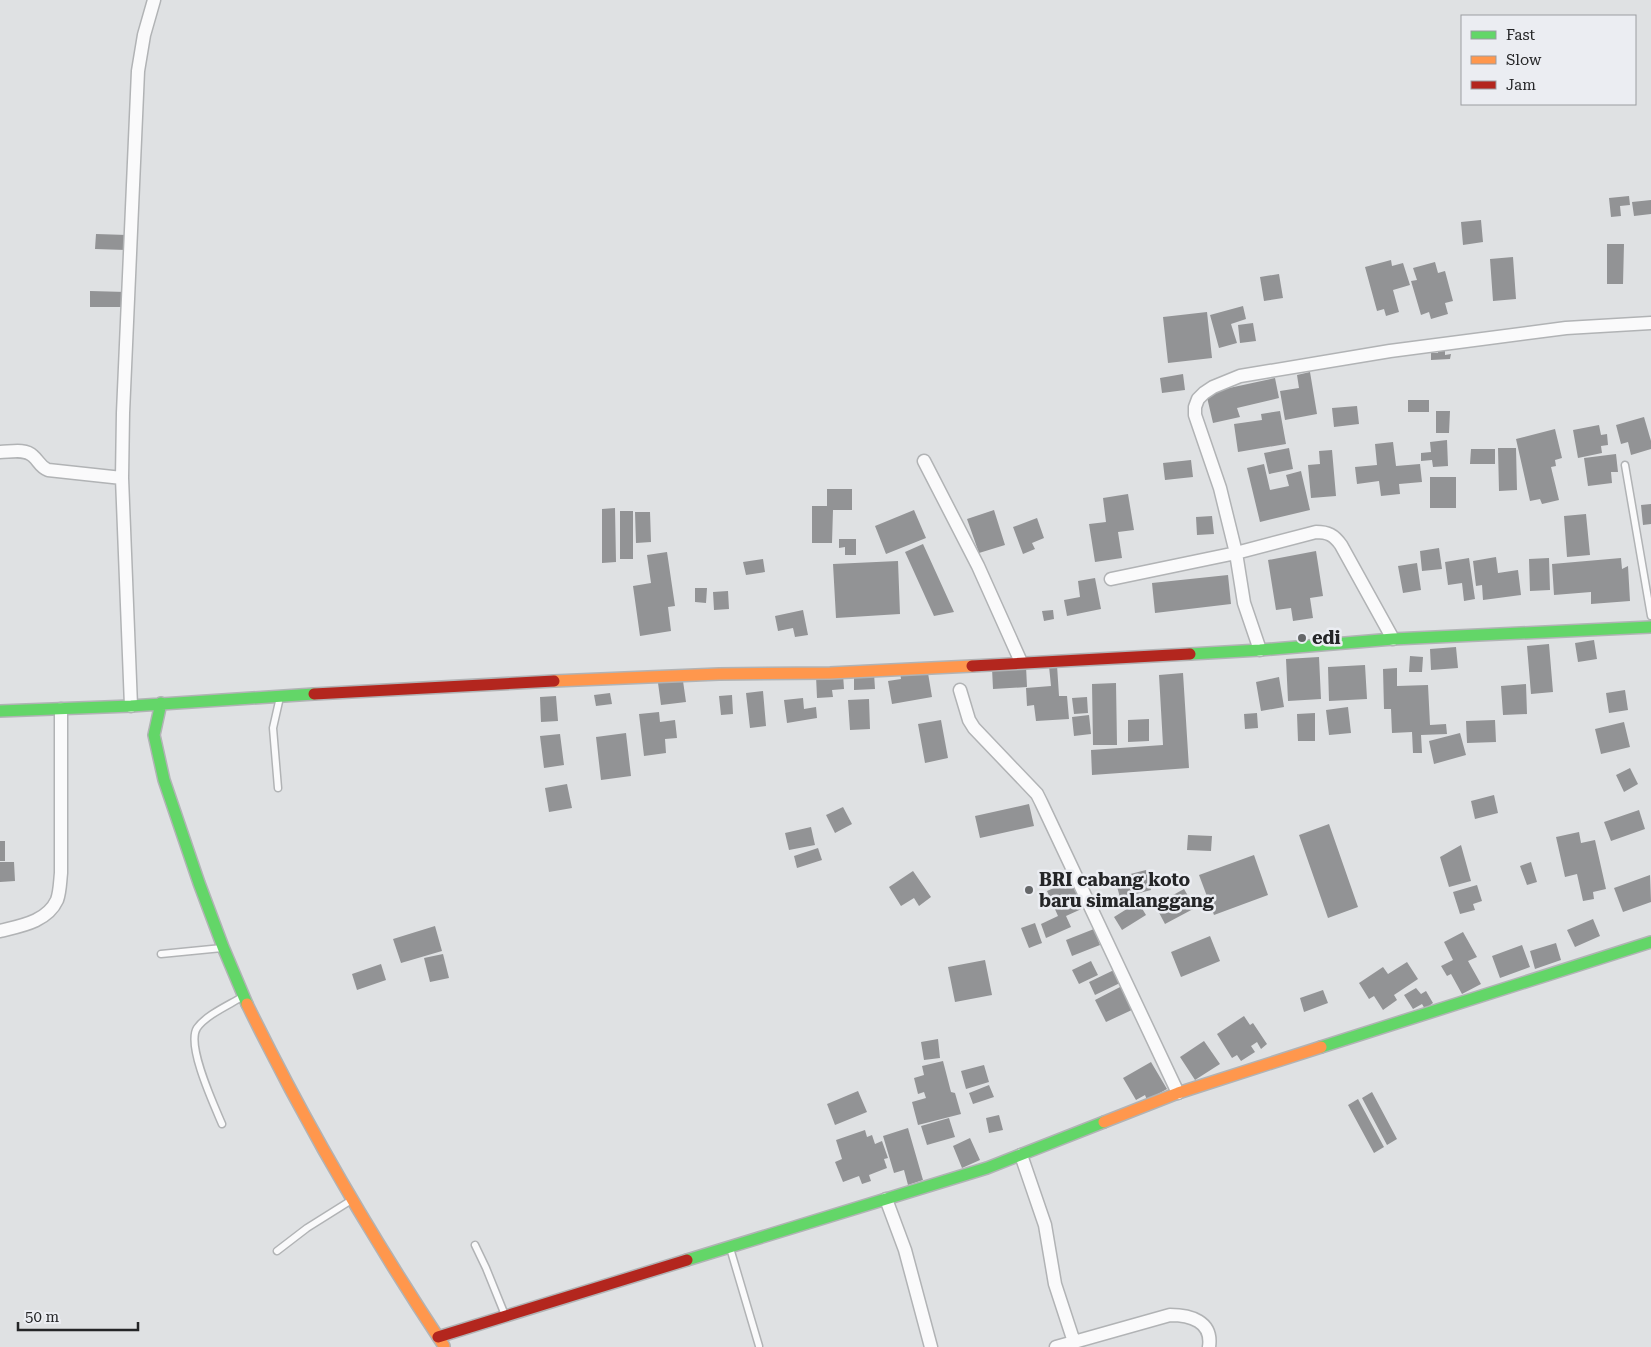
<svg xmlns="http://www.w3.org/2000/svg" width="1651" height="1347" viewBox="0 0 1651 1347" font-family="'Roboto Serif',serif">
<style>
.building{fill:#929395}
.lines{fill:none;stroke-linecap:round;stroke-linejoin:round}
.lane-casing{stroke:#b1b3b5;stroke-width:9}
.street-casing{stroke:#b1b3b5;stroke-width:15}
.fast-casing{stroke:#b1b3b5;stroke-width:14}
.slow-casing{stroke:#b1b3b5;stroke-width:14}
.jam-casing{stroke:#b1b3b5;stroke-width:14}
.lane{stroke:#fafafb;stroke-width:6}
.street{stroke:#fafafb;stroke-width:12}
.fast{stroke:#63d668;stroke-width:11}
.slow{stroke:#ff974d;stroke-width:11}
.jam{stroke:#b3261e;stroke-width:11}
.poi-dot{fill:#656769;stroke:#ebedf2;stroke-width:2}
.labels{text-anchor:middle;stroke-width:5;stroke-linejoin:round;paint-order:stroke}
.poi-label{font-size:18px;font-weight:bold;fill:#242527;stroke:#ebedf2;text-anchor:start}
</style>
<rect width="100%" height="100%" fill="#dfe1e3"/>
<path class="building" d="M1629,196l1,9 -10,1 1,10 -10,1 -2,-19z
M1651,200v14l-17,2 -2,-14z
M1481,220l2,22 -20,3 -2,-23z
M96,234l31,1 -1,15 -31,-1z
M1607,244h17l-1,40h-16z
M1513,257l3,42 -23,2 -3,-42z
M1391,260l1,6 11,-3 7,22 -17,5 6,22 -13,4 -2,-7 -7,2 -12,-44z
M1435,262l3,11 7,-2 8,30 -8,2 3,11 -17,5 -2,-7 -8,3 -10,-34 6,-1 -4,-12z
M1279,274l4,24 -19,3 -4,-24z
M90,291l36,1v15h-36z
M1243,306l3,13 -15,5 6,19 -18,5 -9,-33z
M1207,312l5,46 -44,5 -5,-46z
M1253,323l3,18 -16,2 -2,-18z
M1438,348h7v7l6,-1 -1,5 -19,1v-7h7z
M1310,372l7,42 -32,6 -5,-29 19,-3 -2,-13z
M1183,374l2,16 -23,3 -2,-15z
M1275,378l4,20 -42,10 3,9 -27,6 -7,-30z
M1408,400h21v12h-21z
M1357,406l2,18 -25,3 -2,-19z
M1280,411l6,33 -48,8 -4,-28 28,-4 -1,-6z
M1436,411h14l-1,22h-13z
M1644,417l7,24v8l-20,6 -3,-13 -7,2 -5,-19z
M1599,425l2,10 6,-1 1,11 -7,1 1,7 -24,5 -5,-28z
M1555,429l7,29 -7,2 1,6 -5,1 8,33 -17,4 -2,-5 -10,2 -14,-62z
M1447,440l1,26 -15,1 -1,-7 -11,1v-8l10,-1 -1,-10z
M1393,442l3,24 24,-2 2,18 -23,2 1,10 -19,2 -2,-15 -22,3 -2,-17 22,-2 -2,-21z
M1289,448l4,21 -24,5 -5,-21z
M1498,448h18l1,42 -18,1z
M1471,449h24v15h-25z
M1332,450l4,46 -25,2 -3,-33 12,-1 -1,-13z
M1616,454l2,18h-7l1,11 -24,3 -4,-28z
M1191,460l2,17 -28,3 -2,-17z
M1264,464l6,26 19,-4 -3,-11 15,-4 9,39 -50,12 -13,-54z
M1430,477h26v31h-26z
M827,489h25v21h-19l-1,33h-20v-37h15z
M1128,494l6,36 -16,2 4,26 -27,4 -6,-38 17,-2 -3,-24z
M1651,504v20l-8,1 -2,-20z
M615,508l1,54 -14,1v-54z
M914,510l12,28 -40,16 -11,-28z
M994,510l11,35 -26,8 -12,-34z
M620,511h13v48h-13z
M635,512h15l1,30 -15,1z
M1586,514l4,41 -23,2 -3,-41z
M1212,516l2,18 -17,1 -1,-18z
M1037,518l7,20 -12,5 3,6 -12,5 -10,-27z
M839,539h17v16h-11v-8l-6,1z
M923,544l31,68 -20,4 -29,-64z
M1439,548l3,21 -20,2 -2,-20z
M1316,551l7,45 -13,2 3,20 -20,3 -2,-13 -15,2 -8,-50z
M667,552l8,54 -7,1 3,24 -31,5 -7,-50 18,-3 -4,-28z
M1496,557l2,16 20,-3 3,25 -38,5 -1,-15 -6,1 -3,-25z
M1469,558l6,41 -11,2 -2,-18 -14,2 -3,-23z
M1549,558l1,32 -20,1 -1,-32z
M1621,558l1,11 6,-3 2,35 -39,3v-12l-37,3 -2,-31z
M763,559l2,13 -19,3 -3,-13z
M898,561l2,53 -64,4 -3,-54z
M1417,563l4,27 -18,3 -5,-27z
M1228,575l3,29 -76,9 -3,-30z
M1095,578l6,31 -34,7 -3,-16 16,-3 -2,-16z
M695,588h12l-1,15 -11,-1z
M728,591l1,18 -15,1 -1,-18z
M803,610l5,25 -13,2 -2,-9 -15,3 -3,-15z
M1053,610l1,9 -10,2 -2,-10z
M1594,640l3,19 -19,3 -3,-19z
M1549,644l4,48 -22,2 -4,-48z
M1456,647l2,21 -27,2 -1,-21z
M1410,656l13,1 -1,15h-13z
M1319,657l2,42 -33,2 -2,-42z
M1057,665l2,31h8l2,23 -33,2 -2,-16 -7,1 -1,-18 25,-2 -2,-20z
M1365,665l2,34 -38,2 -1,-34z
M1026,666l1,21 -34,2 -1,-21z
M927,667l5,30 -40,7 -4,-23 13,-2 -1,-7z
M1397,668v18l31,-1 2,40 16,-1 1,10 -26,1 1,18h-9l-1,-21 -20,1 -1,-24h-7l-1,-40z
M874,673l1,16 -21,1v-16z
M1183,673l6,95 -97,7 -1,-25 72,-5 -4,-70z
M843,674l1,15 -12,1 1,7 -16,1 -1,-22z
M1279,677l5,30 -23,4 -5,-29z
M683,681l3,21 -25,3 -3,-22z
M1116,683l1,62h-24l-1,-61z
M1526,684l1,30 -24,1 -2,-29z
M1625,690l3,20 -19,3 -3,-20z
M763,691l3,35 -16,2 -4,-35z
M610,693l2,11 -16,2 -2,-11z
M732,695l1,19 -12,1 -2,-19z
M556,696l2,25 -17,1 -1,-25z
M1087,697l1,16 -14,1 -2,-16z
M803,698l1,11 12,-2 1,11 -30,5 -3,-23z
M869,699l1,30 -20,1 -2,-30z
M1348,707l3,26 -22,2 -3,-25z
M659,712l1,10 15,-2 2,18 -12,1 1,14 -22,3 -5,-42z
M1257,713l1,15 -13,1 -1,-15z
M1315,713v28h-17l-1,-27z
M1089,715l2,19 -17,2 -2,-19z
M1149,719v22l-21,1v-22z
M941,720l7,38 -23,5 -7,-39z
M1495,720l1,22 -29,1 -1,-22z
M1624,722l6,25 -29,7 -6,-25z
M626,733l5,43 -30,4 -5,-43z
M1460,733l6,22 -32,9 -5,-23z
M560,734l4,31 -20,3 -4,-32z
M1630,768l8,16 -14,8 -8,-17z
M567,784l5,24 -23,4 -4,-24z
M1494,795l4,18 -23,6 -4,-18z
M1029,804l5,22 -54,12 -5,-22z
M843,807l9,17 -17,9 -9,-18z
M1639,810l6,19 -34,12 -7,-19z
M1329,824l29,83 -30,11 -29,-83z
M811,827l4,18 -26,5 -4,-17z
M1579,832l2,11 14,-3 11,49 -13,3 1,7 -11,2 -6,-27 -12,3 -9,-40z
M1188,835l24,1 -1,15 -24,-1z
M0,841h5v20h-5z
M1461,845l10,36 -22,6 -9,-30z
M818,848l4,12 -25,8 -3,-12z
M1254,855l14,40 -54,20 -15,-40z
M0,862h14l1,19 -15,1z
M1531,862l6,20 -10,3 -7,-19z
M1146,870l5,20 -31,8 -5,-20z
M913,871l18,26 -12,9 -5,-8 -13,8 -12,-19z
M1650,875l1,27 -28,10 -9,-24z
M1076,878l12,28 -22,10 5,11 -25,11 -5,-14 17,-8 -11,-25z
M1477,885l5,16 -9,3 2,6 -15,4 -7,-22z
M1184,889l11,19 -30,16 -10,-19z
M1138,902l8,13 -24,15 -8,-13z
M1593,919l7,17 -25,11 -8,-17z
M1035,923l7,20 -13,5 -8,-20z
M435,926l7,25 -41,12 -8,-24z
M1094,929l6,16 -28,11 -6,-16z
M1463,932l14,25 -9,4 13,23 -19,10 -11,-20 -4,2 -6,-10 12,-6 -9,-18z
M1210,936l10,25 -39,16 -10,-25z
M1556,943l5,17 -26,9 -5,-18z
M1522,945l8,22 -30,11 -8,-22z
M443,954l6,24 -19,4 -6,-24z
M985,960l7,35 -37,7 -7,-35z
M1091,961l7,14 -19,9 -7,-14z
M1407,962l11,17 -24,16 3,5 -14,10 -9,-14 -5,3 -10,-16 24,-16 5,7z
M381,964l5,16 -29,10 -5,-16z
M1114,970l6,13 -25,12 -6,-13z
M1122,986l12,23 -28,13 -11,-22z
M1416,988l5,6 5,-3 7,12 -8,6 -3,-5 -9,5 -9,-14z
M1323,990l5,13 -24,9 -4,-14z
M1244,1016l6,9 3,-2 14,21 -6,5 -4,-7 -6,4 4,6 -14,9 -4,-6 -5,3 -15,-24z
M938,1039l2,19 -16,2 -3,-18z
M1204,1041l16,23 -25,16 -15,-23z
M943,1061l8,31 4,1 6,21 -43,11 -6,-23 14,-4 -2,-6 -6,2 -4,-16 10,-3 -2,-9z
M1151,1062l16,27 -20,11 -2,-5 -9,5 -13,-22z
M984,1065l5,17 -23,7 -5,-18z
M989,1085l5,12 -21,7 -4,-11z
M858,1091l9,21 -32,13 -8,-21z
M1372,1092l25,47 -10,6 -25,-47z
M1358,1099l26,48 -10,6 -26,-48z
M999,1115l4,15 -14,3 -3,-15z
M949,1118l6,19 -28,8 -6,-19z
M908,1128l15,52 -15,5 -4,-15 -10,3 -11,-37z
M865,1130l2,7 5,-2 3,9 7,-3 6,17 -4,1 3,9 -18,7 2,6 -9,3 -3,-8 -16,6 -8,-20 7,-3 -6,-19z
M970,1138l10,22 -18,8 -9,-22z"/>
<g class="lines">
<defs>
<path id="lane" d="M1625,465l26,151
M278,788l-5,-60 7,-31
M161,954l61,-6
M222,1124c-8,-19 -36,-79 -25,-96 9,-13 32,-23 45,-31
M475,1245l11,23 19,47
M730,1248l29,98
M277,1251l30,-23 43,-27"/>
<path id="street" d="M0,452c10,0 25,-4 33,4 6,5 7,11 15,14l74,8
M924,461l54,105 43,96
M1111,579l125,-26 80,-21c12,0 18,3 25,13l52,94
M1260,650l-16,-47 -8,-50 -16,-65 -25,-73v-8l3,-8 6,-6 9,-6 27,-11 150,-25 176,-23 85,-5
M960,690l9,30 5,8 63,66 4,8 137,291
M131,706l-9,-228 1,-65 15,-342 6,-36 10,-35
M0,931c20,-5 47,-9 57,-31 3,-8 3,-18 4,-27v-164
M1021,1155l24,70 10,59 19,58 -18,5
M886,1199l19,51 26,97
M1074,1342l96,-27c20,0 43,6 39,32"/>
<path id="fast" d="M1190,654l70,-4 133,-11 258,-12
M161,703l-7,32 10,45 35,103 24,64 24,57
M0,711l131,-5 183,-12
M1321,1047l330,-105
M687,1260l300,-92 117,-46"/>
<path id="slow" d="M554,681l165,-7 111,-1 142,-7
M247,1004c58,119 124,232 197,342
M1104,1122l74,-29 143,-46"/>
<path id="jam" d="M972,666l218,-12
M314,694l240,-13
M438,1337l249,-77"/>
</defs>
<use href="#lane" class="lane-casing"/>
<use href="#street" class="street-casing"/>
<use href="#fast" class="fast-casing"/>
<use href="#slow" class="slow-casing"/>
<use href="#jam" class="jam-casing"/>
<use href="#lane" class="lane"/>
<use href="#street" class="street"/>
<use href="#fast" class="fast"/>
<use href="#slow" class="slow"/>
<use href="#jam" class="jam"/>
</g>
<g class="poi-dot">
<circle cx="1302" cy="638" r="5"/>
<circle cx="1029" cy="890" r="5"/>
</g>
<g class="labels">
<g class="poi-label">
<text x="1312" y="644">edi</text>
<text x="1039" y="886">BRI cabang koto<tspan x="1039" dy="21">baru simalanggang</tspan></text>
</g>
</g>
<rect x="1461" y="15" width="175" height="90" fill="#ebedf2" stroke="#9b9da1"/>
<rect x="1471" y="31" width="25" height="8" fill="#63d668" stroke="#9b9da1"/>
<text x="1506" y="40" font-size="15" fill="#242527">Fast</text>
<rect x="1471" y="56" width="25" height="8" fill="#ff974d" stroke="#9b9da1"/>
<text x="1506" y="65" font-size="15" fill="#242527">Slow</text>
<rect x="1471" y="81" width="25" height="8" fill="#b3261e" stroke="#9b9da1"/>
<text x="1506" y="90" font-size="15" fill="#242527">Jam</text>
<path d="M18 1322v8h120v-8" fill="none" stroke="#242527" stroke-width="2.5"/>
<text x="25" y="1322" font-size="15" fill="#242527" stroke="#ebedf2" stroke-width="4" paint-order="stroke">50 m</text>
</svg>
